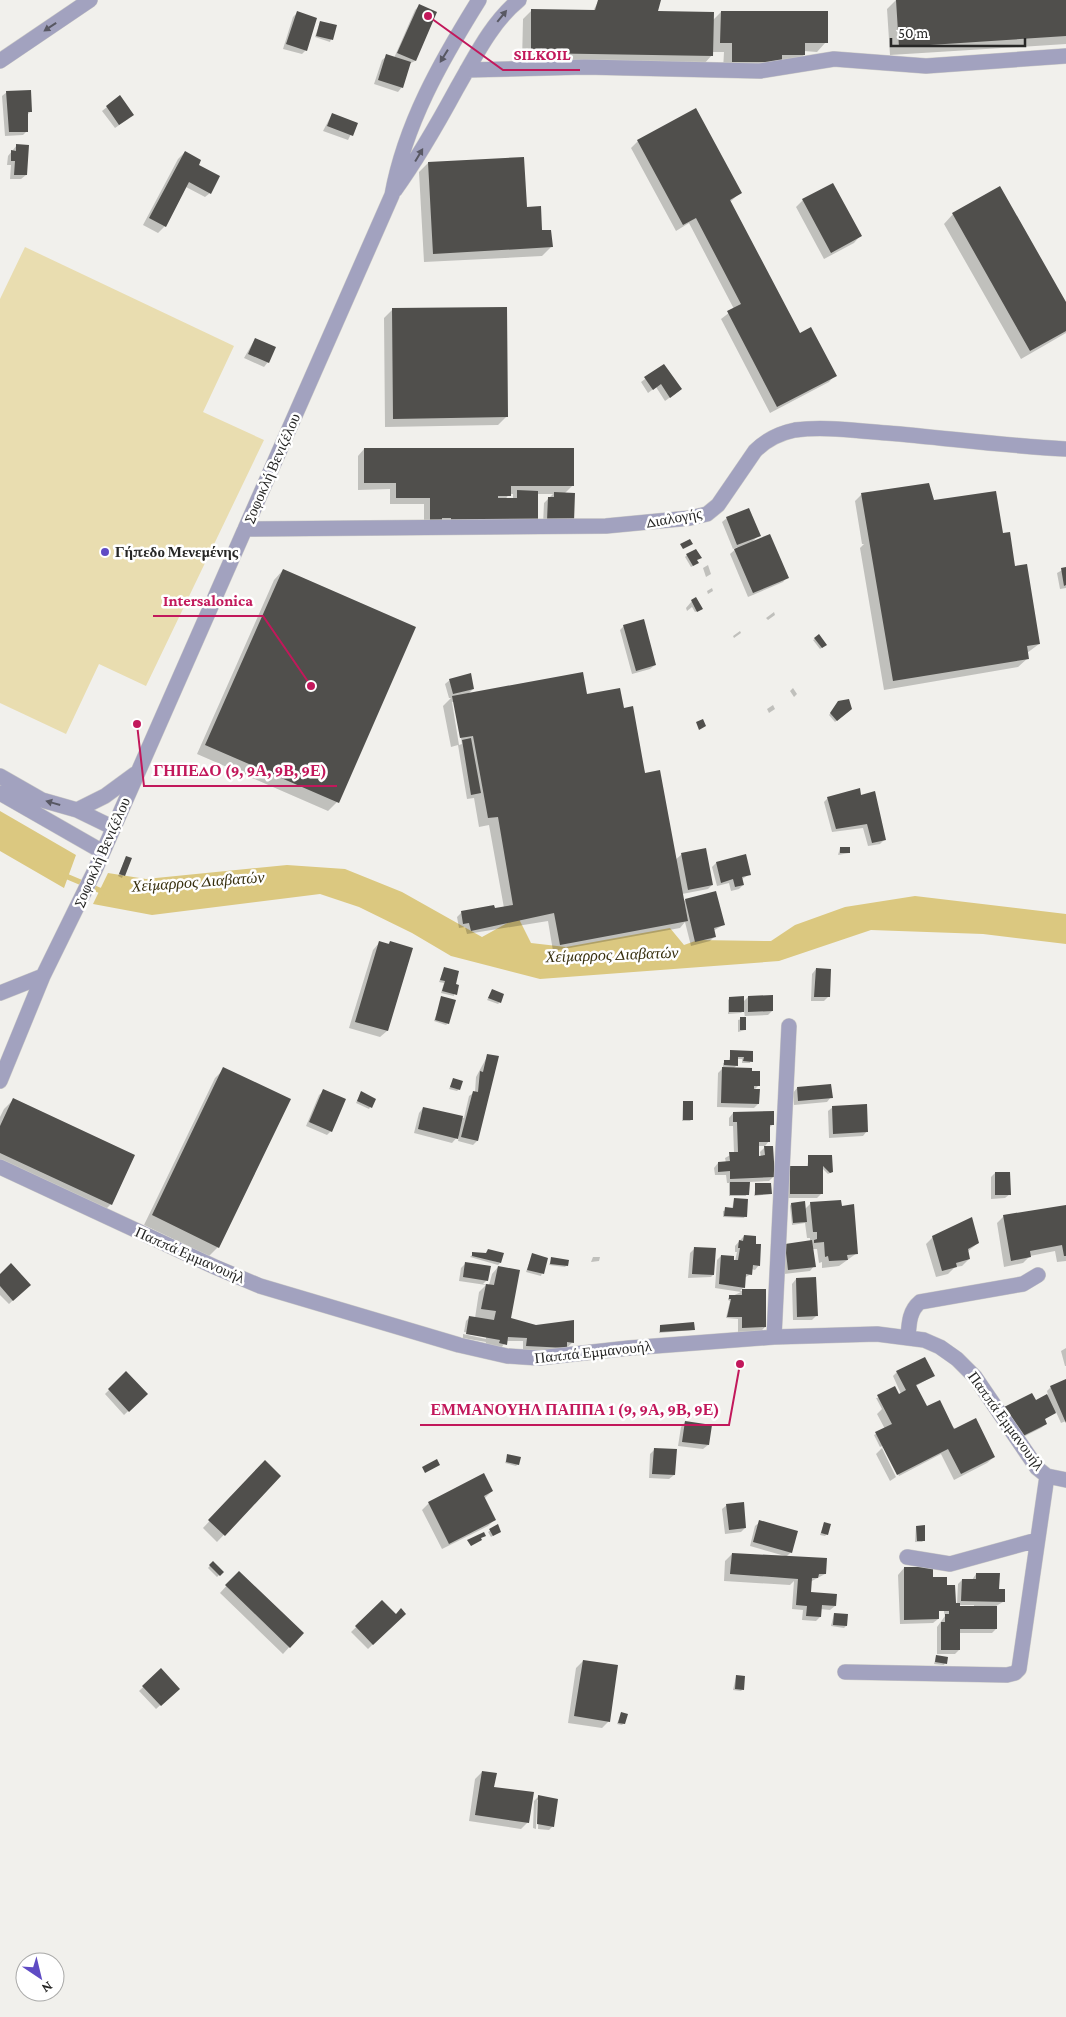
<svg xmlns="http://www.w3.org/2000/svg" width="1066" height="2017" viewBox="0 0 1066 2017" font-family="'Crimson Pro',serif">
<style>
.green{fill:#e9ddb0}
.water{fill:#dbc880}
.shadow{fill:#0003;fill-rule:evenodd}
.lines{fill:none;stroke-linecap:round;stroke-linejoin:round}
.stream{stroke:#dbc880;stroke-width:5.5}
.building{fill:#504f4c}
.minor-casing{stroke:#cdccc8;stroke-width:16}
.minor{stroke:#a2a2bf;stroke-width:15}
.oneway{fill:#585863}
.poi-dot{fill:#5f4bc4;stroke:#fff;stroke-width:2}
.labels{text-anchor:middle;stroke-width:5;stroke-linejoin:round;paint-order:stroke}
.street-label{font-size:15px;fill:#272726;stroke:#fff}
.poi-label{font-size:15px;font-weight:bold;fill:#272726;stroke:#fff;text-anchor:start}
.water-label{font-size:16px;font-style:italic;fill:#393110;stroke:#fff}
.leader{fill:none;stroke:#c2185b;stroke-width:2}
.callout-dot{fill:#c2185b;stroke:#fff;stroke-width:2}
.callout-label{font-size:16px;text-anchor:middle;font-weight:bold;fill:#c2185b;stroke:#fff;stroke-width:5;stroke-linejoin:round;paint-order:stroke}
</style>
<rect width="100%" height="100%" fill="#f1f0ec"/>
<path class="green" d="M25,247l209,99 -31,66 61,28 -118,246 -47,-22 -33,70 -66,-31v-404z"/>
<path class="water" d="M0,811l76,44 -12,33 -64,-37z
M287,865l58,4 57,23 80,45 36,-20 13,26 35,4 104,-19 14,17 14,-5 73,1 24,-16 50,-18 70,-11 151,18v30l-83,-10 -112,-4 -92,31 -239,18 -89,-23 -39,-23 -53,-26 -39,-13 -168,21 -59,-11 15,-31 38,6z"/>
<path class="shadow" d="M599,0l113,21 9,-9 105,30 -9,10 -13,-1v4l-9,9 -72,6 1,-18h-12v3l-9,10 -181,-3 1,-43 9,-9 61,1z
M896,0h170v44l-176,11 -3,-46z
M419,6l16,7 -20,48 -6,3 -7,23 -4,5 -24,-8 8,-24 5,-4 7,2 21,-48z
M297,13l9,37 -4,4 -19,-5 10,-32z
M320,22l16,4 -6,16 -15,-5z
M7,92l23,20 -3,3v16l-4,4 -18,1 -3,-40z
M107,107l21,12 -13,9 -13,-17z
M332,114l24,10 -8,16 -25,-9z
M638,141l102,52 -10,9 69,132 36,41 -6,7 -59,31 -49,-94 13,-10 -45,-86 -13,8 -45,-83z
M17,145l9,30 -5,4h-11l1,-14h-4l1,-9z
M185,152l25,41 -5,4 -19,-10 -21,39 -7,7 -15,-8 35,-66z
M428,163l98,45 25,39 -9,9 -118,6 -5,-90z
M999,188l67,116v29l-45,26 -77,-135 9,-10z
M803,200l57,36 -6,7 -30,16 -28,-52z
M393,309l114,107 -9,9 -113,2 -1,-109z
M255,339l13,23 -4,5 -20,-9z
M664,365l12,28 -11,8 -9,-14 -8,6 -7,-11z
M364,449l209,36 -9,9 -21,31 1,-22 9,-9h-16l-113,35v-25h-34v-15l-32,1v-34zM509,494h4v6h-8z
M861,495l141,40 37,109 -12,9 1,5 -10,9 -134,23 -24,-142 4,-4h-2l-7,-43z
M727,518l32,17 -7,7 35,35 -4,5 -35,15 -18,-43 8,-7 -5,2 -11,-27z
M687,555l9,6 -1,4 -4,2 -6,-10z
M708,565l3,9 -5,3 -3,-9z
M1066,568v20l-6,1 -3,-16z
M283,570l54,232 -9,9 -131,-57 77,-174z
M712,588l1,3 -5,3 -1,-3z
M692,601l8,9 -5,2 -3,-5 -5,4 -1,-3z
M774,612l1,3 -7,5 -2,-2z
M624,626l31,39 -5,4 -18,5 -12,-44z
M740,631l1,2 -7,5 -1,-2z
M815,639l8,8 -3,2 -7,-9z
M450,680l23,9 -5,5 118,2 37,13 52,151 6,-5 24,-6 7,36 -4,4 -26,5 1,8 2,-2 38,25 -10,6 1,6 -4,4 -19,5 -6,-24 -5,6 -127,23 -5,-30 -81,13 -2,-7 -6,1 -2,-11 5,-5 42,-4 -15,-83 -10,2 -5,-29 -7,1 -9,-54 -7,2 -8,-41 8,-8h-2l-4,-14zM452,702h2l8,42 -3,1z
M793,688l4,6 -3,3 -4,-6z
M773,705l2,4 -6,4 -2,-4z
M837,705l14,4 -16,13 -6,-7z
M860,796l24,44 -4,4 -12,2 -5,-18 -31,4 -8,-30 4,-4z
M840,848l9,5 -11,2z
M126,857l4,2 -8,19 -4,-2z
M716,863l34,11 -8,5 1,6 -4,4 -8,2 -2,-8 -12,3 -5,-19z
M390,942l-3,89 -7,6 -31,-9 24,-78 6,-7 8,2z
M444,969l10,16v11l-13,-3 3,-10 -5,-1z
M816,969l12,28 -4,4h-13l1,-27z
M492,991l8,11 -2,2 -11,-4z
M748,997l24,14 -4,4 -23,1v14l-7,2v-12l7,-2 -1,-8 -3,3 -13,1v-14l2,-2 12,5z
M442,998l6,25 -2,2 -12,-4z
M731,1051l21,1 -2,11h-8v-4h-5v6l-4,4 26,16 -5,5 4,14 -4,4 -37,-1 1,-34 5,-5v-5l6,-2z
M488,1055l-11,86 -4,4 -15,-4 1,-6 -7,8 -38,-10 5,-20 4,-5 41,10 5,-22 6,-4 1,-15z
M224,1069l-6,178 -9,9 -65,-31 71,-147z
M453,1080l6,9 -2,2 -8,-2z
M797,1088l34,9 -4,5 -33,3 -1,-12z
M324,1091l7,40 -4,4 -21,-9 13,-31z
M360,1095l15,4 -6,10 -13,-6z
M13,1100l98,104 -9,9 -102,-47v-49l4,-8z
M683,1103l9,16 -2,2h-8z
M833,1107l34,24 -4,5 -34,2 -1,-27z
M733,1113l40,11 -4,4v13l-4,5h-7v11h3l-1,-5 5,-5 9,29 -5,5 -20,1 -3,14h-17v-13h-2l-1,-8h-11l-1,-7 4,-5h8l-1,-5 9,-5 -1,-27h-4v-8z
M809,1156l23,16 -4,2 -6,-6v25l-5,5h-31v-26l4,-4h17z
M995,1173l15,21 -5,4 -14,1v-22z
M756,1185l14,9 -16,2z
M734,1200l11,16 -1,2 -21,-1v-6l9,-2z
M811,1203l30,4 16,46 -18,13 -17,2v-6l-3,1 -2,-14h-5l2,17 -4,5 -26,3 -3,-24 29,-8v-4h-3l-2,-15 -13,2 -2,-19 1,-2 14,5z
M1066,1206v55l-9,1 -2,-11 -25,5 -7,7 -19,4 -7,-44 7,-7z
M744,1236l15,29 -4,5 -4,-1v5l-7,4v9l-4,4 25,-1v37l-4,4 -23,1v-13l-12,-1 4,-17 -2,-1v-2l13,-6 -26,-4 2,-28 4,-4 14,5 2,-9h-2v-6z
M933,1237l45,6 -11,9 2,7 -7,7 -7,1 -7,7 -12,3 -10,-33z
M695,1248l18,27 -2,2 -23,1 2,-25z
M473,1254l27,9 -2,2 -28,-8z
M532,1255l15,3 -6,18 -15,-4z
M593,1257h7l-1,4 -8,1z
M552,1258l15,7 -2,2 -16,-2z
M465,1264l22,16 -4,4 6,1 3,-11 6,-7 12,52 63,23 -11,10 -39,-2v-9h-17l-7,10 -14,-6 1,-3 -23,-4v-4l23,5v-3l-22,-4 2,-11 4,-4 5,1 4,-26 7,-7 -27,-4 2,-13z
M0,1275l29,10 -20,19 -9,-9z
M796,1279l20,37 -4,4h-19l-1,-36z
M660,1326l33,4 -34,3z
M1066,1348v18h-1l-4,-15z
M897,1372l36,4 -17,10 11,22 67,49 -7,6 -33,17 -13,-26 -42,22 -14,-28h-3l3,-3 -5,2 -6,-12 11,-6 -8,-15 5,-5 -6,-11 25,-4 -8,-18z
M126,1373l20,21 -22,21 -19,-21z
M1066,1381v40l-5,2 -5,-11 -12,7 2,5 -5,4 -26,13 21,-40 12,-6 -1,-4 4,-4z
M685,1422l23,23 -5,4 -25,-3 3,-19z
M882,1448l14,29 -6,4 -14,-27z
M655,1449l19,26 -5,4 -20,-1 1,-24z
M508,1455l10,9 -2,2 -11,-3z
M265,1462l15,14 -63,66 -14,-14z
M492,1491l-8,8 10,21 -6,6 -46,23 -20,-39 7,-7z
M727,1505l18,23 -4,4 -16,2 -3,-25z
M760,1522l31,30 -5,5 39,17 -15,8 -1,12 26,12 -5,4 -10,-1v8l-4,4 -14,-1 1,-10 -11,-1 2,-28 -4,4 -66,-4 1,-20 7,-7 53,2 -35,-10 5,-20z
M824,1523l3,11 -2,2 -5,-1z
M497,1526l1,7 -7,4 -3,-5z
M916,1527l8,13 -2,2h-7z
M213,1562l9,10 -5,5 -9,-9z
M904,1568l28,10 14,9 11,17 1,-20 4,-4h10l4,-6 22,16 5,12 -7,4v23l-4,4h-33v17l-4,4h-18v-27l8,-11 -1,-4h-6v7l-5,4 -33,1 -2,-49zM959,1605h15v2l-15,1zM944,1609v3h-10z
M239,1572l63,61 -19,21 -63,-61z
M382,1602l14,13 8,-1 -36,35 -17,-17z
M834,1614l12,12 -2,2 -13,-2z
M936,1657l9,6 -1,2 -10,-1z
M583,1661l26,60 -7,7 -34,-5 8,-55z
M161,1670l17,19 -22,20 -17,-18z
M736,1677l7,12 -2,2 -8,-1z
M621,1713l3,10 -2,2 -5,-1z
M482,1772l11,16 35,34 -7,7 -52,-8 6,-42z
M538,1797l15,29 -4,4 -11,-1 1,-29h-2l-1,29 -3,-1 1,-27z"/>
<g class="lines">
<path class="stream" d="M61,874l45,19"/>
</g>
<path class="building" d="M598,0h63l-3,11 56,1 -1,44 -182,-3v-44l64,1z
M896,0h170v36l-167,11z
M419,4l18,8 -21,49 -19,-8z
M297,11l20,7 -10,33 -21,-7z
M721,11h107v32h-23v12h-23v7h-50v-19h-12z
M320,21l17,4 -4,15 -17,-4z
M386,54l25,8 -8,26 -25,-8z
M31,90l1,22h-4v20h-19l-3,-41z
M120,95l14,20 -15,10 -13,-19z
M696,108l46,85 -12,7 70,133 11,-6 26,49 -60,31 -50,-96 14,-7 -45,-86 -13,7 -46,-85z
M332,113l26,10 -5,13 -26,-10z
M16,144l13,1 -2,30h-13l1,-14h-4v-11l5,1z
M185,151l16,9 -2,5 21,11 -9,18 -22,-12 -23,45 -17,-9z
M524,157l3,50 14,-1 1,24h9l2,17 -120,7 -5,-92z
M833,183l29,53 -31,17 -29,-54z
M1000,186l66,116v29l-36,20 -78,-138z
M507,307l1,110 -115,2 -1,-111z
M255,338l21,9 -7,16 -21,-9z
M664,364l18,25 -12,9 -9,-14 -8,6 -9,-13z
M364,448h210v38h-63v10h-13v2h19v-8l21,1v33l-87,-1v-5h-9v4h-12v-24h-34v-15h-32z
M929,483l5,17 62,-9 7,42 7,-1 5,34 12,-2 13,80 -13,2 2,13 -136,22 -32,-188z
M554,492l21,1 -1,29 -27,-1 1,-24h6z
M749,508l12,28 -24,9 -11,-28z
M770,534l19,44 -36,15 -19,-44z
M690,539l3,5 -10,5 -3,-5z
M696,549l6,9 -5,2 2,3 -6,3 -7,-12z
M1066,567v18l-2,1 -3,-18z
M283,569l133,58 -77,176 -134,-58z
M696,597l7,12 -6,3 -6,-12z
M644,619l12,46 -20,6 -13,-46z
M819,634l8,11 -5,3 -8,-10z
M583,672l4,22 33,-6 4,20 9,-2 12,67 15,-3 28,151 -128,24 -6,-32 -83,18 -2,-8 -6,1 -2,-13 33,-6 1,3 18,-3 -15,-88 -10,1 -15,-82 -13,2 -8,-42z
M471,673l3,16 -21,5 -4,-15z
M849,699l3,10 -15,12 -7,-8 8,-12z
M703,719l3,7 -7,4 -3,-8z
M471,738l10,55 -10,2 -9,-55z
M860,788l1,7 14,-4 11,49 -14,3 -5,-19 -31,5 -9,-32z
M840,847h10v6h-10z
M706,848l7,37 -25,5 -7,-37z
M746,854l5,21 -9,2 2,8 -9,2 -2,-8 -12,4 -5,-21z
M126,856l6,2 -7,18 -6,-2z
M716,891l9,34 -11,3 2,9 -21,5 -10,-43z
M379,941l10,3 1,-3 23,7 -25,83 -33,-9z
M444,967l15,4 -3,13 3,1 -2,10 -15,-4 3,-10 -5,-1z
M816,968l15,1 -1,28h-16z
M492,989l12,5 -3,9 -13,-5z
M773,995v16l-25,1v-16z
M441,996l15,4 -7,24 -14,-4z
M744,996v16h-15v-15z
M740,1017h6v13h-6z
M730,1050l23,1v11l-10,-1 1,-4h-6v9l-14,-1v-5h6z
M487,1054l12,2 -21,85 -17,-4 12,-46 5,1 2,-21 3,1z
M223,1067l68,32 -72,149 -67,-33z
M722,1067l30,1v3h8v15h-6v3h6l-1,15 -38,-1z
M453,1078l10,3 -3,9 -10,-3z
M831,1084l2,14 -35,3 -1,-14z
M323,1089l23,10 -14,33 -23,-10z
M361,1091l15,8 -4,9 -15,-7z
M13,1098l122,57 -23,50 -112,-52v-27z
M683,1101h10v19h-10z
M867,1104l1,28 -35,2 -1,-28z
M423,1107l40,9 -5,23 -40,-10z
M774,1111v14h-4v17h-11v14l6,-1 -1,-9h9l2,31 -45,2v-8l-12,1v-10l12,-1 -1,-9h9l-1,-30h-4v-10z
M808,1155h24l1,17 -3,1 -7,-7v28h-33v-28h18z
M995,1172h15l1,23h-16z
M730,1182h20l-1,13h-19z
M755,1183h16l1,11 -17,1z
M734,1198l14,1 -1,18 -23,-1 1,-9 8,1z
M841,1200l1,6 12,-2 4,50 -11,1 1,5 -19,1 -1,-5 -3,1 -1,-15 -10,1v-3l3,-1v-7h-4l-3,-30z
M805,1201l2,21 -14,1 -2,-20z
M1066,1205v51h-2l-2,-11 -32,6 1,6 -20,4 -8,-46z
M972,1217l7,26 -11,6 2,10 -14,4 1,4 -15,4 -10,-35z
M744,1235l12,1v8h5l-1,22 -7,-1 -1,10 -6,-1 -1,14 -26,-4 2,-29 13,1v4h4l2,-12h-2l1,-8 4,1z
M812,1240l4,27 -28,3 -3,-26z
M694,1247l22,1 -2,27 -22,-1z
M488,1249l16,4 -3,10 -29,-7v-4l14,1z
M532,1253l16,5 -4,16 -17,-4z
M551,1257l18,3 -1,6 -18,-2z
M465,1262l26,4 -3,15 -25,-4z
M11,1263l20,22 -18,16 -13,-15v-12z
M498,1266l22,4 -9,48 25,7 38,-5v23l-7,-1v6l-41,-2 1,-8 -19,-1 -1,8 -8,-2 1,-3 -34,-6 3,-18 25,4 2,-9 -15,-2 5,-25 8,1z
M816,1277l2,39 -21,1 -1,-39z
M742,1289h24v38l-24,1v-11h-15l4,-18h-2v-4h13z
M694,1322l1,8 -35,2v-7z
M925,1357l10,19 -19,9 11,21 13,-6 14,29 22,-11 19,39 -34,17 -13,-25 -51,26 -22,-43 17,-8 -15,-29 18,-9 4,8 7,-4 -10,-19z
M126,1371l22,23 -19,18 -21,-23z
M1066,1379v44l-16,-37z
M1032,1393l4,7 11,-6 9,19 -11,6 2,5 -28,14 -15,-31z
M685,1421l27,4 -3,20 -27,-3z
M654,1448l23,1 -2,26 -23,-1z
M507,1454l14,3 -2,8 -13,-3z
M437,1459l3,6 -15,8 -3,-6z
M265,1460l16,16 -56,60 -17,-16z
M484,1473l9,18 -9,5 12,24 -47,24 -21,-42z
M744,1502l2,26 -17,2 -3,-26z
M759,1520l39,11 -6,22 -39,-11z
M824,1522l7,2 -3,11 -7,-2z
M498,1524l3,8 -8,4 -4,-7z
M925,1525v16h-8l-1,-15z
M484,1532l2,4 -5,2 1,2 -11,6 -4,-6z
M732,1553l95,5 -1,16h-7l-1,4h-6l-1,14 26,2 -1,12 -14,-1 -1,12 -15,-1 1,-10 -11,-1 2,-26 -68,-5z
M213,1561l11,11 -4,4 -11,-11z
M904,1567h29v10h14v8h8l1,18h4v3h37v23h-37v21h-19v-28h4v-8h4v-3h-10v8l-35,1z
M239,1571l65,62 -14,15 -65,-63z
M976,1573h24l-1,16h6v13l-44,-1 1,-22h14z
M382,1600l14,14 5,-6 5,6 -33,31 -18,-19z
M834,1613l14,1 -1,12 -14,-1z
M936,1655l12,2 -1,7 -12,-2z
M583,1660l35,5 -8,57 -36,-6z
M161,1668l19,21 -19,17 -19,-20z
M736,1675l9,1 -1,14 -9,-1z
M621,1712l7,2 -3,10 -7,-1z
M482,1771l15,2 -3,14 40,5 -5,31 -54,-8z
M538,1795l20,4 -4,28 -17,-3z"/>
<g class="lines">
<defs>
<path id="minor" d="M0,61l90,-61
M467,70l118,-3 175,4 74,-12 92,7 140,-10
M395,190c24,-33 43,-67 62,-102 18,-31 34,-65 62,-88
M245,529l361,-3 84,-8 17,-4 11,-9 37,-54c11,-11 25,-18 40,-21 30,-4 62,1 92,3 60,5 119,13 179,16
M0,776l42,24 35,10 37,18
M0,793l103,59
M77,810l28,-14 30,-22
M0,993l43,-17
M0,1081l43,-105 52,-106 297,-675c13,-71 49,-134 87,-195
M0,1167l215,100 45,19 199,59 48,11 31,2 91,-10 145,-11 103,-3 47,6 16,7 17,12 18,18 62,91 10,8 19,4
M774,1337l15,-311
M908,1338c1,-14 1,-27 12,-36l103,-18 15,-9
M907,1557l43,7 87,-24
M845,1672l162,3 8,-2 4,-4 28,-193"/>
</defs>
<use href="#minor" class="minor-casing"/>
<use href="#minor" class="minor"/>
</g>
<defs><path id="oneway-solid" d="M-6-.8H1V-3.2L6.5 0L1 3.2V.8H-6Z" transform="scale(1.25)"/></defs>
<g class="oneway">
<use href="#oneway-solid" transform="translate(502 16) rotate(-51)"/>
<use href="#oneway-solid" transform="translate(50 27) rotate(146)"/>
<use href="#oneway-solid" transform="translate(444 56) rotate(122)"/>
<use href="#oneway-solid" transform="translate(419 155) rotate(-59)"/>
<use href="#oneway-solid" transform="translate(53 803) rotate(-164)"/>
</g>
<circle class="poi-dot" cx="105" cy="552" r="5"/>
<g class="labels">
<g class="street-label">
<text transform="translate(272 468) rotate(-66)" y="5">Σοφοκλή Βενιζέλου</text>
<text transform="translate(674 518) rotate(-10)" y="5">Διαλογής</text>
<text transform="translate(102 852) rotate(-66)" y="5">Σοφοκλή Βενιζέλου</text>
<text transform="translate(190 1255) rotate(24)" y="5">Παππά Εμμανουήλ</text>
<text transform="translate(593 1352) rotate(-6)" y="5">Παππά Εμμανουήλ</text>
<text transform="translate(1006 1421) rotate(54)" y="5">Παππά Εμμανουήλ</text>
</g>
<g class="poi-label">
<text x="115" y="557">Γήπεδο Μενεμένης</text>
</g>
<g class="water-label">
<text transform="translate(198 881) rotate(-4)" y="6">Χείμαρρος Διαβατών</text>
<text transform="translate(612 954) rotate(-2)" y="6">Χείμαρρος Διαβατών</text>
</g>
</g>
<path class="leader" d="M428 16L503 70H580M311 686L263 616H153M137 724L144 786H337M740 1364L729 1425H420"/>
<g class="callout-dot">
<circle cx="428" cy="16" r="5"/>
<circle cx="311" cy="686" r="5"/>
<circle cx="137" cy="724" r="5"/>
<circle cx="740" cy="1364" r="5"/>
</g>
<g class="callout-label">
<text x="542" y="60">SILKOIL</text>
<text x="208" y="606">Intersalonica</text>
<text x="240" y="776">ΓΗΠΕΔΟ (9, 9Α, 9Β, 9Ε)</text>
<text x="575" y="1415">ΕΜΜΑΝΟΥΗΛ ΠΑΠΠΑ 1 (9, 9Α, 9Β, 9Ε)</text>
</g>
<g transform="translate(40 1977) rotate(145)"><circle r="24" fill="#ffffff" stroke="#a9a9a8"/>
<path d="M0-4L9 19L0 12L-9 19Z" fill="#5f4bc4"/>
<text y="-8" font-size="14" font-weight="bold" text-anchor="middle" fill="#272726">N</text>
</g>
<path d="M891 38v8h134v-8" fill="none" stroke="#272726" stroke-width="2.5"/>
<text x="898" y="38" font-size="15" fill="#272726" stroke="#ffffff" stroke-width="4" paint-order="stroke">50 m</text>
</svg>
